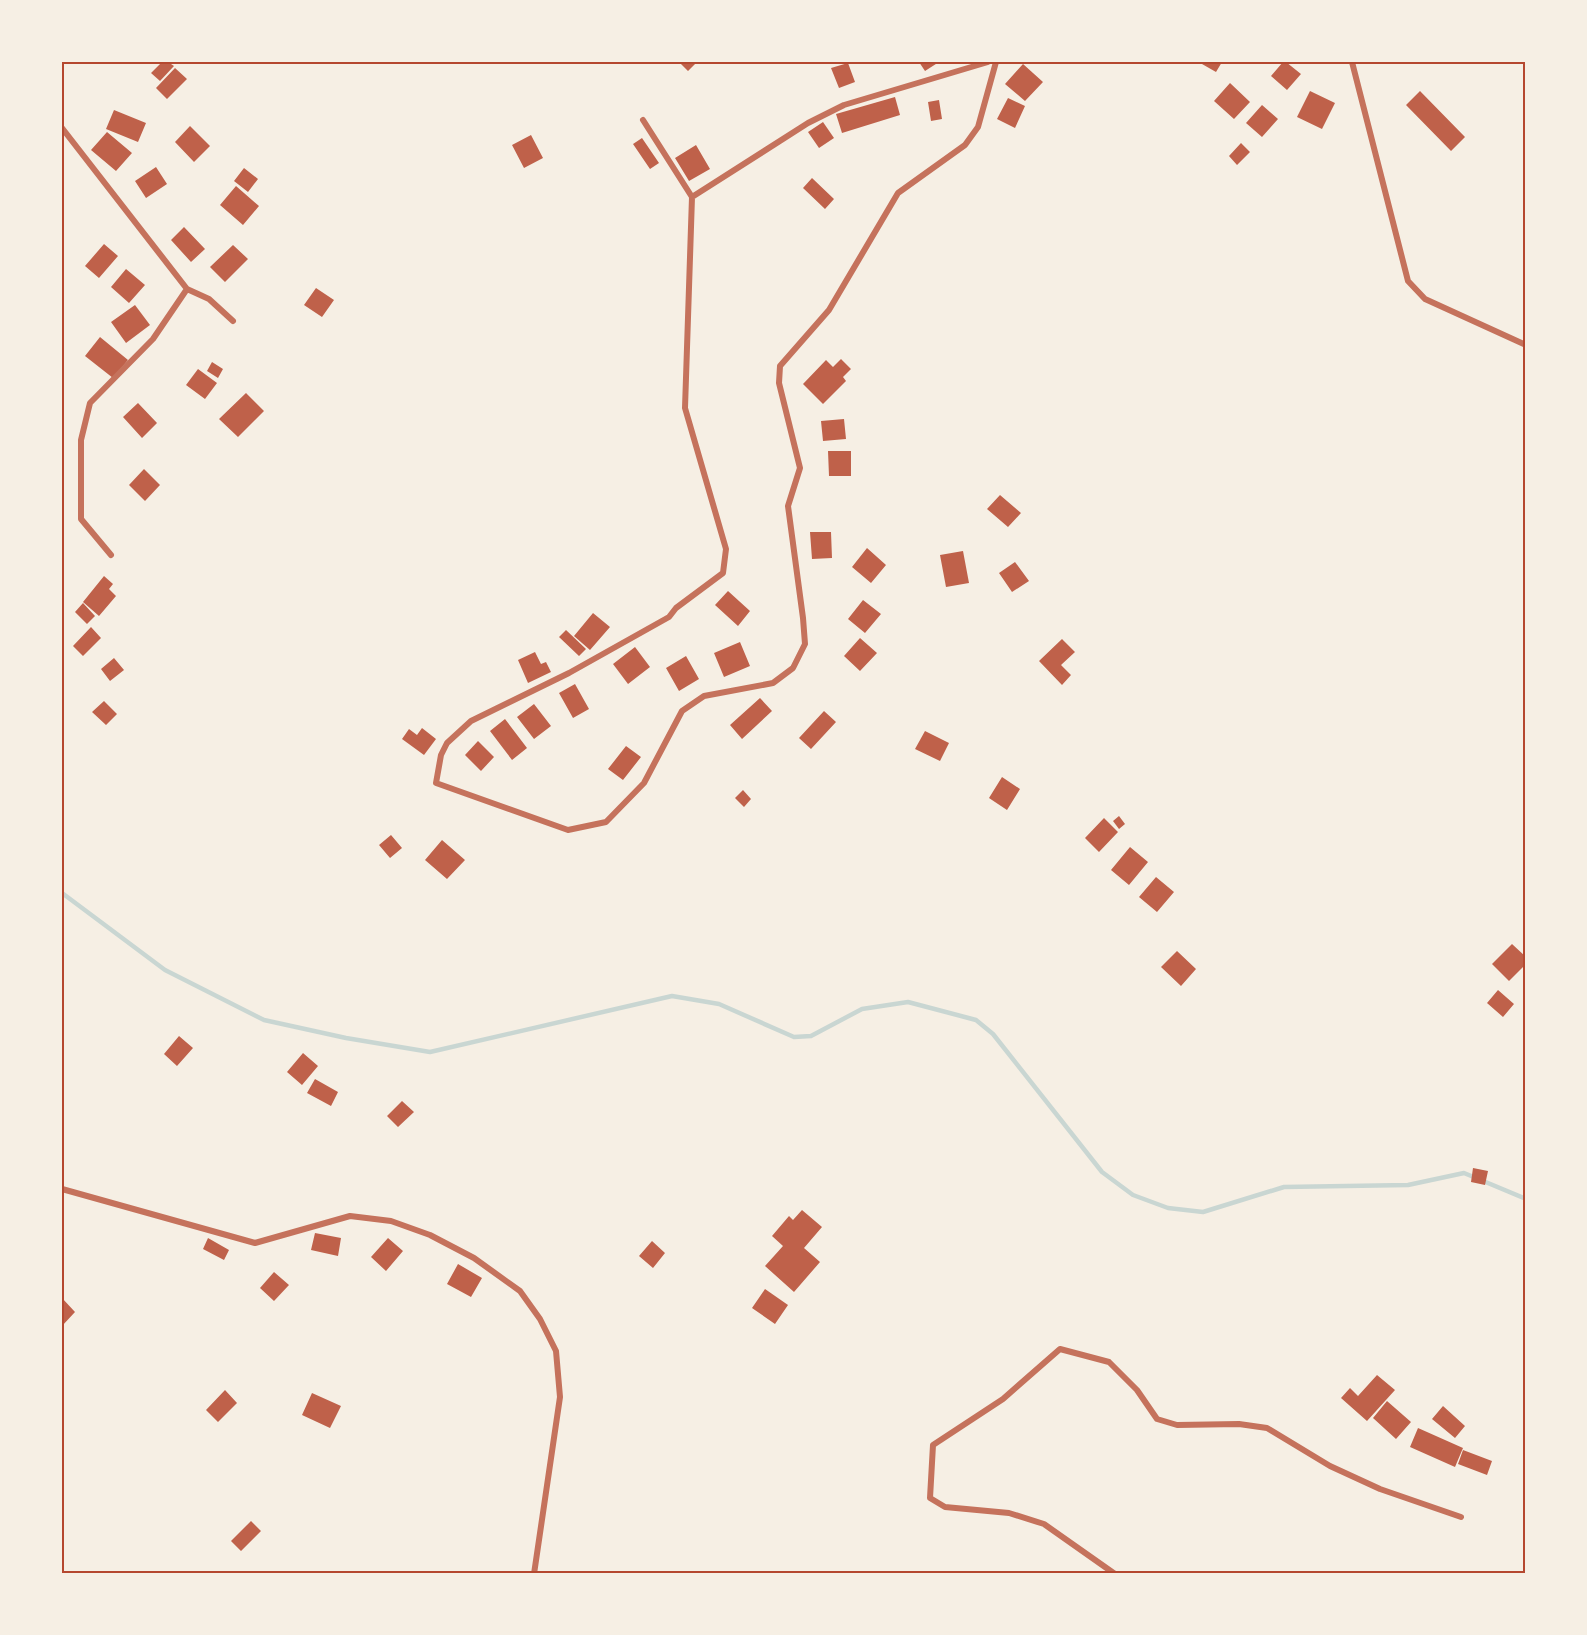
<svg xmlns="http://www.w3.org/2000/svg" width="1587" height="1635" viewBox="0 0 1587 1635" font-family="'Space Grotesk',sans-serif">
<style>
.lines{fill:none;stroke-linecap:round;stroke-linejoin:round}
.stream{stroke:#c9d6d2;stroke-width:4.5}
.building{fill:#bf614a}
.minor{stroke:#c5725c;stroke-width:6}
.neatline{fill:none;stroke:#b5482f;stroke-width:2}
</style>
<rect width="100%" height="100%" fill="#f6efe4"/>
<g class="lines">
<path class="stream" d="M62,893l103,77 99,50 82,18 84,14 242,-56 47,8 75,33 17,-1 51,-27 46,-7 68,18 17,14 109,138 31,23 35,13 35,4 81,-25 124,-2 56,-12 62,26"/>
</g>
<path class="building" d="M162,62h6l6,4 -14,15 -9,-8z
M679,62h18l-9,9z
M919,62h20l-14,9z
M1204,62h18l-6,10 -14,-8z
M1283,62h3l15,12 -14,16 -16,-14z
M848,63l7,19 -16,6 -8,-20z
M1023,64l20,18 -18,19 -20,-17z
M175,68l12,11 -20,20 -11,-11z
M1230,83l20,19 -16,17 -20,-18z
M1310,91l25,12 -13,26 -25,-12z
M1420,91l45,46 -14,14 -45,-46z
M895,97l5,18 -58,18 -6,-19z
M1008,98l17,8 -10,22 -18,-9z
M939,100l3,19 -11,2 -3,-19z
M1262,105l16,14 -16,18 -16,-14z
M114,110l32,13 -8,19 -32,-13z
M823,122l11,16 -15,10 -11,-16z
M190,126l20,20 -16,16 -19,-20z
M107,132l25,21 -16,18 -25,-21z
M531,135l12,23 -19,10 -12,-23z
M642,138l17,25 -9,6 -17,-25z
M1241,143l9,9 -13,13 -8,-9z
M696,145l14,24 -21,12 -14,-23z
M156,167l11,17 -21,14 -11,-17z
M244,168l14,11 -10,13 -14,-11z
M812,178l22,21 -9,10 -22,-21z
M236,186l23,20 -16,19 -23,-20z
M184,227l21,22 -14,13 -20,-22z
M104,244l14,12 -19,22 -14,-12z
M233,245l15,14 -23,23 -15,-15z
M126,269l19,16 -16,18 -18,-16z
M316,288l18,12 -12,17 -18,-12z
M135,305l15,20 -24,18 -15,-21z
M100,337l28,23 -15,18 -28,-22z
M841,359l10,10 -8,8 3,4 -23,23 -20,-20 23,-24 7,7z
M212,362l11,7 -5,9 -11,-7z
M198,369l19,14 -12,16 -19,-14z
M246,393l18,18 -26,26 -19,-18z
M138,403l19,20 -15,15 -19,-21z
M844,419l2,20 -23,2 -2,-20z
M828,451h23v25h-22z
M144,469l16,16 -15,16 -16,-16z
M1000,495l21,18 -13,14 -21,-18z
M810,532h21l1,26 -20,1z
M867,548l19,17 -15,18 -19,-16z
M963,551l6,32 -23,4 -6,-32z
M1015,562l14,19 -17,11 -13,-19z
M104,576l9,8 -4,5 7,7 -17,20 -16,-14z
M728,591l22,20 -12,15 -23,-21z
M863,600l18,14 -16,19 -17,-14z
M83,603l12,13 -8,8 -12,-12z
M593,613l17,14 -20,23 -16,-14z
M91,627l10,11 -18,18 -10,-10z
M566,630l20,19 -7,7 -20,-19z
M860,638l17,15 -17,18 -16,-15z
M1062,639l13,13 -14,13 10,10 -9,10 -23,-24z
M740,642l10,24 -26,11 -10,-24z
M635,647l15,20 -22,17 -15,-20z
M535,652l6,12 5,-2 5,10 -23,11 -10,-23z
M686,656l13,23 -20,12 -13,-23z
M114,658l10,12 -14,11 -9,-12z
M575,684l14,25 -16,9 -14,-25z
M760,698l12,13 -30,28 -12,-14z
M104,701l13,13 -11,11 -14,-13z
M534,704l17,22 -17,13 -17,-22z
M824,711l12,11 -25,27 -12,-11z
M505,719l22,29 -15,12 -22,-29z
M422,728l14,11 -12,16 -22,-16 7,-10 8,6z
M925,731l24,12 -9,18 -25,-12z
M478,741l16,16 -13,14 -16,-16z
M626,746l15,11 -18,23 -15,-11z
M1002,777l18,12 -13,21 -18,-12z
M743,790l8,9 -7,8 -9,-9z
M1119,816l6,8 -6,5 -6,-8z
M1104,818l14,14 -19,20 -14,-14z
M391,835l11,13 -12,10 -11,-13z
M442,840l23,20 -18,19 -22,-19z
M1130,847l18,15 -19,23 -18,-15z
M1156,877l18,15 -17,20 -18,-15z
M1512,944l14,13v7l-17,17 -17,-17z
M1177,951l19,18 -15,17 -20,-19z
M1498,990l16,14 -11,13 -16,-14z
M179,1036l14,12 -16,18 -13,-12z
M303,1053l15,13 -16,19 -15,-13z
M315,1079l23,13 -7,14 -24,-13z
M402,1101l12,11 -16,15 -11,-11z
M1473,1168l15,3 -3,14 -14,-3z
M802,1210l20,17 -18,21 16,14 -26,30 -29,-26 18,-20 -11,-10 17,-20 4,4z
M315,1233l26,5 -3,18 -27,-6z
M208,1238l21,12 -5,10 -21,-11z
M388,1238l15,13 -17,20 -15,-14z
M652,1241l13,12 -12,15 -14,-12z
M458,1264l24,14 -11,19 -24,-13z
M274,1272l15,13 -15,16 -14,-13z
M765,1289l23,16 -13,19 -23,-16z
M62,1298l13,14 -13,14z
M1377,1375l18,15 -28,31 -26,-23 9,-10 8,8z
M225,1390l12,13 -19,19 -12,-12z
M312,1393l29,13 -11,22 -28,-13z
M1387,1401l24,21 -15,17 -23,-21z
M1443,1406l22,20 -10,12 -23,-19z
M1418,1428l45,20 -8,19 -45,-20z
M1463,1450l29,11 -5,14 -29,-11z
M251,1521l10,10 -20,20 -10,-10z"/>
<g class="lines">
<path class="minor" d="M1352,62l56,219 17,18 101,46
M643,120l49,77 -7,211 41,141 -3,24 -47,35 -7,9 -100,56 -98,48 -24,22 -6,12 -5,28 132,47 38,-8 38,-39 38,-72 22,-15 69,-13 20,-15 12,-24 -2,-26 -15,-112 12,-38 -21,-85 1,-17 49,-56 69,-117 67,-48 13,-18 18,-65
M62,128l125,161 22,10 24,22
M692,197l116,-74 36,-18 144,-43
M111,555l-30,-36v-79l9,-37 63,-64 34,-50
M62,1189l193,54 95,-27 41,5 39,14 44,23 46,33 20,28 16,32 4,46 -26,177
M1115,1574l-71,-50 -35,-11 -64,-6 -15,-9 3,-53 70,-46 57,-50 49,13 28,28 20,29 20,6 62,-1 28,4 63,38 50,23 81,28"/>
</g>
<rect width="1587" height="1635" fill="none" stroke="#f6efe4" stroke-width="126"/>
<rect x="63" y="63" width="1461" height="1509" class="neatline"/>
</svg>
